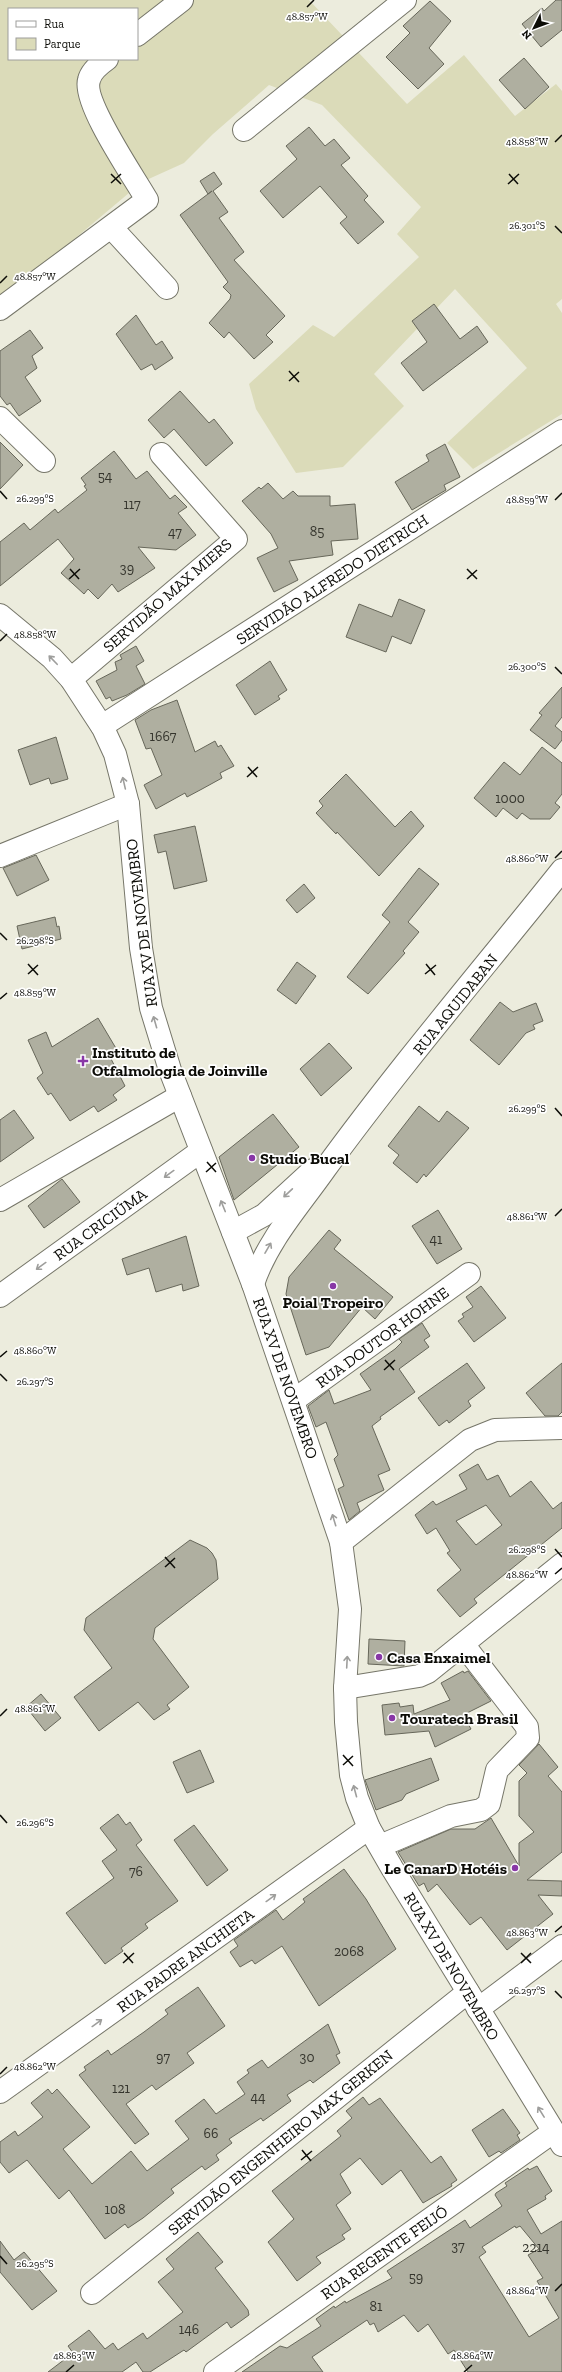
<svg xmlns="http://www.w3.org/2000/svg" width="562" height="2372" viewBox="0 0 562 2372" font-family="'Zilla Slab',serif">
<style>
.green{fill:#dbdbb9;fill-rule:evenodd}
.building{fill:#afafa0;stroke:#67675a;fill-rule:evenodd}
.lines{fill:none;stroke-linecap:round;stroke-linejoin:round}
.minor-casing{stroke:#767669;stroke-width:24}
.major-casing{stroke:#767669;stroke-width:24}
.minor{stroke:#fff;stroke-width:22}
.major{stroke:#fff;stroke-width:22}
.oneway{stroke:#9e9e9c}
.ticks{fill:none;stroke:#0c0c07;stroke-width:1.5}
.poi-dot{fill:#8837a6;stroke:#fff;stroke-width:1.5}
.labels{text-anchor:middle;stroke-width:3.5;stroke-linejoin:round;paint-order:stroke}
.number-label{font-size:14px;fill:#35352d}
.street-label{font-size:16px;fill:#0c0c07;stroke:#fff}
.poi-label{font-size:16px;font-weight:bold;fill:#0c0c07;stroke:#fff;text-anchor:start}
.ticks-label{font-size:10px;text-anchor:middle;fill:#0c0c07;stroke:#fff;stroke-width:3.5;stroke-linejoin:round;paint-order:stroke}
</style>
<rect width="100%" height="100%" fill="#ececdd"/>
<path class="green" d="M0,0h309l98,104 57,-49 51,61 41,-32 6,7v208l-6,5 6,9v101l-89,55 -26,-26 80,-75 -72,-79 -81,85 30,32 -61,61 -47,6 -40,-64 -7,-25 64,-59 21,12 85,-80 -22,-23 24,-27 -99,-102 -53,-20 -56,49 -29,29 -42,19 -89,75 -53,40zM9,9h128v50h-128z"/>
<path class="building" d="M556,0h6v30l-21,17 -19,-23 20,-16 2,3z
M430,1l21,20 -22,27 15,16 -26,25 -32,-32 24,-24 -7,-7z
M524,58l25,29 -24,22 -26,-29z
M309,127l16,19 9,-7 16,19 -9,7 27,31 -4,4 20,22 -26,22 -18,-21 7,-6 -27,-31 -37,32 -23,-27 37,-32 -11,-13z
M214,172l8,12 -9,7 15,21 -9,6 25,34 -10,8 51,56 -19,19 7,7 -19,17 -25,-27 -5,6 -15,-15 21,-24 1,-4 -8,-8 5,-5 -48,-67 32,-24 -4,3 -8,-13z
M434,304l26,35 17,-13 11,16 -65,49 -22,-28 26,-21 -15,-21z
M136,315l20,30 6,-4 11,17 -18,12 -3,-6 -11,6 -25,-36z
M30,330l13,18 -11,8 5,12 -12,9 16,24 -22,15 -9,-13 -3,2 -7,-9v-45z
M180,391l29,32 5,-4 19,24 -27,23 -32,-37 -10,9 -16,-18z
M0,442l23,23 -23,24z
M445,444l15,33 -16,8 2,5 -34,20 -17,-28 34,-21 -3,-6z
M114,451l22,28 11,-8 23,28 5,-4 12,12 -9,6 18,22 -20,15 -38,-3 17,21 -37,24 -6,-8 -14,15 -10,-10 -4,5 -23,-21 13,-14 -16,-20 -58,47v-44l24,-19 6,7 25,-21 3,4 29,-23 -3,-4 2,-1 -5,-7z
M268,483l15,16 10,-8 5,5h32v10l25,-2 3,35 -27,2 2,14 -44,6 9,19 -24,12 -17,-34 21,-10 -7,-14 -29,-33 17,-14 2,2z
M399,599l26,11 -14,34 -19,-8 -6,16 -40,-15 13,-33 33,13z
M136,646l8,15 -8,5 9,18 -18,11 -15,6 -2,-4 -4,2 -10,-18 21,-11 -2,-8 7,-3 -2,-4z
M270,661l17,29 -9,6 2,3 -25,16 -19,-30z
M562,687v30l-7,9 7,6v8l-7,9 -25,-19 12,-15 -3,-2z
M177,700l18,52 20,-11 3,6 3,-2 13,21 -14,7 2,5 -20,11 -15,8 -2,-4 -29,16 -12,-24 18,-10 -11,-27 -5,1 -11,-29 16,-10z
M56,737l12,42 -17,5 -2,-6 -19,7 -12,-35z
M542,747l20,16v31l-7,9 5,4 -10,12h-20l-8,-6 -5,6 -14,-11 -7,9 -22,-19 30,-36 16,13z
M346,774l49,53 16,-16 13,15 -45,50 -42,-44 -1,2 -20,-21 7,-7 -4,-5z
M195,826l12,55 -33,8 -8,-38 -8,2 -4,-18z
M36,855l13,25 -32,16 -14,-28z
M419,868l20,16 -31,38 11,10 -16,19 2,2 -37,41 -21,-17 43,-55 -8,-7z
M304,884l11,14 -18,15 -11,-13z
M55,917l2,10 2,-1 2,13 -39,10 -5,-23z
M297,962l19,14 -20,28 -19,-14z
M500,1002l13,10 23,-9 7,18 -10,4 2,4 -9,4 -27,32 -29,-25z
M98,1018l19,32 -8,5 16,31 -12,9 4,5 -19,12 -4,-6 -24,15 -19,-28 -3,2 -11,-17 6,-5 -15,-33 18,-8 6,15z
M329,1043l23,25 -31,28 -21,-27z
M419,1106l20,16 8,-11 22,17 -43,49 -2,-3 -7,9 -24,-20 6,-8 -11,-9z
M14,1110l20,28 -34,24v-42z
M273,1114l26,33 -65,53 -15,-43z
M62,1179l18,23 -36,26 -16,-22z
M438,1210l24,39 -25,15 -25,-38z
M329,1230l12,10 -7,9 59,48 -18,22 -13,-12 -33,40 -23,8 -20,-61 3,-17z
M186,1236l13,50 -16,5 -1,-7 -26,8 -7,-24 -22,7 -5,-16z
M481,1286l25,32 -32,24 -16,-21 6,-4 -2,-3 11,-7 -7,-10z
M422,1323l8,13 -6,4 5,7 -30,22 16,23 -35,25 1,2 -9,7 18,44 -12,5 6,15 -27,13 3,8 -11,9 -11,-31 6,-3 -10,-27 4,-4 -12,-33 -10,5 -8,-21 21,-16 5,14 37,-14 -11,-16 35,-25 7,-7 -3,-3z
M467,1363l18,25 -17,13 3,5 -22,17 -2,-3 -8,6 -21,-28z
M562,1363v49l-4,4h-13l-19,-23z
M478,1464l9,16 11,-5 12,22 21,-16 22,28 9,-7v26l-88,71 3,4 -17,14 -23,-27 24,-20 -14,-17 3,-2 -14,-23 -9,6 -12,-19 18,-14 3,4 31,-16 -8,-14zM486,1505l16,20 -26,20 -20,-24z
M190,1540l17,8 5,5 4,7 2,19 -63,49 -2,11 36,48 -22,18 3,4 -16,11 -16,-18 -39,29 -25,-34 38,-29 -28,-38 2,-12z
M369,1639l36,2 -1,25 -36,-2z
M463,1671l1,2 4,-2 23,30 -28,14 8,14 -36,18 -6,-16 -44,4 -3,-30 17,-2 1,4 13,-2 1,9 36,-14 -9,-17z
M41,1694l20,24 -16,13 -19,-24z
M539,1744l19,23 -10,9 14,16v60l-35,28 35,1v15l-24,-1 15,19 -46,36 -26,-33 -11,8 -33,-41 -9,8 -4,-9 -5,3 -21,-34 53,-23h24l16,-11 28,48v-23l15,-11 -15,-16v-35l8,-8 -8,-8z
M200,1750l14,32 -27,11 -14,-31z
M431,1758l8,22 -33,14 -4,6 -26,10 -11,-30z
M118,1814l8,11 4,-3 12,18 -6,5 42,56 -33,23 3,4 -27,20 2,3 -18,13 -39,-51 48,-35 -12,-17 15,-11 -17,-22z
M194,1825l34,45 -21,16 -33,-46z
M344,1869l22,30 30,50 -77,57 -37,-60 -27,18 -3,-4 -12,7 -10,-15 8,-6 -4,-6 42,-30 7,10 22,-18 -2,-3z
M198,1987l27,39 -38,27 7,10 -38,27 -4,-5 -26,19 23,30 -14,10 -56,-69 7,-5 -2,-3 24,-17 3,5 33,-23 24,-18 -3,-4z
M328,2024l12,29 -4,2 4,8 -27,20 -3,-3 -23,15 4,6 -28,20 -2,-3 -32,21 3,4 -16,12 3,5 -14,10 -3,-4 -31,23 3,4 -31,25 -15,10 -3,-4 -20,15 -36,-49 -10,9 -32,-39 -18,13 -9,-11v-20l15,-11 3,5 25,-19 -12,-14 17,-14 4,5 5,-5 33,38 -27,22 29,35 39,-33 16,20 42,-32 -14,-18 29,-22 12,15 29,-20 -8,-12 12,-9 -2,-3 15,-10 6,8z
M363,2097l6,8 11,-7 51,65 10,-7 16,24 -6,4 1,2 -29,17 -22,-33 -19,15 -22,-27 -20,16 11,19 -15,12 15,24 -9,6 3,4 -29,18 5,6 -24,18 -29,-39 26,-23 -22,-28 69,-55 -4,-5 15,-13 -6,-7z
M503,2109l17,24 -3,2 3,5 -19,13 -2,-2 -10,6 -17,-27z
M537,2166l15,25 -7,5 1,3 -19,11 14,24 21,-13v151h-94l-14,-22 -6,4 -20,-30 -10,8 -14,-17 -26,17 -4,-9 -4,2 -3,-5 -55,37 11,15h-81l38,-26 7,2 34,-22 -5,-7 18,-13 1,2 10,-7 1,2 46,-25 -5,-7 78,-51 5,8 32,-22 -7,-11 1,-2 11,-7 -2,-3 23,-15 1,2zM515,2226l1,2 4,-2 19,23 -11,6 15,23 -6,3 22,37 -30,19 -50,-80 7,-5 -4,-5z
M198,2232l25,30 -8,6 33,42 1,5 -18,13 -4,-6 -41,30 -2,-2 -34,22h-7l-7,-10 -14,10h-74l25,-19 -5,-7 21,-16 16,19 8,-6 5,7 25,-17 4,6 36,-27 -25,-30 16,-13 -8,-10z
M0,2241l14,19 10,-8 33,39 -25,19 -32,-38z"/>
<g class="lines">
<defs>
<path id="minor" d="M137,35l45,-35
M244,130l161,-130
M111,227l56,61
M0,309l147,-109c-13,-23 -65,-98 -58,-120 2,-9 11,-16 18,-21
M0,418l44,43
M71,679l165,-140 -75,-85
M102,726l460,-295
M0,856l128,-52
M0,1200l180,-104
M233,1232l31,-17 49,-45
M253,1284c14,-43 46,-78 72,-115 75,-103 158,-200 237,-299
M0,1296l201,-145
M294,1400l175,-126
M341,1542l129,-102 25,-10 67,-2
M345,1688l74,-12 9,-4 134,-108
M380,1846l71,-30 30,-6 8,-6 8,-34 31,-32 -1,-11 -64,-83
M478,2009l84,-63
M0,2092l369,-264
M92,2293l376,-301
M215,2372l338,-240"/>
<path id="major" d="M0,615l52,43 19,21 32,49 12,26 13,50 13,144 10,60 19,62 83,214 88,258 9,67 -5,79 1,34 5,53 6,23 12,30 23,40 170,277"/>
</defs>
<use href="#minor" class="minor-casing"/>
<use href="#major" class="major-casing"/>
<use href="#minor" class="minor"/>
<use href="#major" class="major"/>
</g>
<defs><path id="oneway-shaft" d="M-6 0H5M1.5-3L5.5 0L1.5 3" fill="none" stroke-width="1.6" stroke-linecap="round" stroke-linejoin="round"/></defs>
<g class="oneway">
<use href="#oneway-shaft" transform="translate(53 660) rotate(-134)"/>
<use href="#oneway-shaft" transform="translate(124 783) rotate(-103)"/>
<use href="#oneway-shaft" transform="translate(155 1022) rotate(-106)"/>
<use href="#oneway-shaft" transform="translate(169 1174) rotate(144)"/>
<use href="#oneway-shaft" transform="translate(288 1193) rotate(137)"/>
<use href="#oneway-shaft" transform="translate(223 1206) rotate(-112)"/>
<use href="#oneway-shaft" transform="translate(268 1248) rotate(-60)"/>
<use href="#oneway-shaft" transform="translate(41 1266) rotate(144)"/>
<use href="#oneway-shaft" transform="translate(334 1520) rotate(-107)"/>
<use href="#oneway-shaft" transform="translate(347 1662) rotate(-87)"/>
<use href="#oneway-shaft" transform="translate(355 1791) rotate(-105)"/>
<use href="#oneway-shaft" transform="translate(271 1898) rotate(-36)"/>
<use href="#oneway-shaft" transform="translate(97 2023) rotate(-36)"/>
<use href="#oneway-shaft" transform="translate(541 2112) rotate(-122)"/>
</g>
<path class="ticks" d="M307,7l7,-7M555,142l7,-7M111,174l10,10M509,174l9,10M111,183l10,-9M508,184l11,-10M555,226l7,7M0,283l7,-7M289,371l10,11M289,381l10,-9M0,491l7,8M555,500l7,-7M70,569l9,10M467,569l10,10M69,579l11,-10M467,579l10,-9M0,641l7,-7M555,667l7,7M248,767l9,10M247,777l11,-10M555,858l7,-7M0,933l7,7M28,964l10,11M426,964l9,11M28,974l10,-9M425,974l11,-9M0,999l7,-6M555,1108l7,8M207,1162l9,10M206,1172l10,-9M555,1216l7,-7M0,1357l7,-6M385,1360l9,10M384,1370l11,-10M0,1374l7,7M555,1549l7,8M165,1557l10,11M165,1567l10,-9M555,1574l7,-6M0,1716l7,-7M343,1755l10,11M343,1765l10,-9M0,1815l7,8M555,1932l7,-6M124,1953l9,10M521,1953l10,10M123,1963l11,-10M521,1963l10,-10M555,1991l7,7M0,2074l7,-7M302,2150l9,11M301,2160l11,-9M0,2256l7,8M555,2291l7,-7M66,2372l8,-7M464,2372l8,-7"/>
<g class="poi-dot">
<path d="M81 1055h4v4h4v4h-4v4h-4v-4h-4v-4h4z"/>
<circle cx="252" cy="1158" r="4"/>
<circle cx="333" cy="1286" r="4"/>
<circle cx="379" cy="1657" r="4"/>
<circle cx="392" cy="1718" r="4"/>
<circle cx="515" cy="1868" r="4"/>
</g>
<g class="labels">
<g class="number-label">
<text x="105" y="481">54</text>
<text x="132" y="509">117</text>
<text x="317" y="536">85</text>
<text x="175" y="537">47</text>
<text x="127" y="573">39</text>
<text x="163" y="741">1667</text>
<text x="510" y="803">1000</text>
<text x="436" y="1244">41</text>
<text x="136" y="1876">76</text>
<text x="349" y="1956">2068</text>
<text x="163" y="2062">97</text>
<text x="307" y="2062">30</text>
<text x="121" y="2093">121</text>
<text x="258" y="2102">44</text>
<text x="211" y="2138">66</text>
<text x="115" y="2214">108</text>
<text x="458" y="2251">37</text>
<text x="536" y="2252">2214</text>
<text x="416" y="2282">59</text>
<text x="376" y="2311">81</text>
<text x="189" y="2334">146</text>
</g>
<g class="street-label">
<text transform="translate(332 579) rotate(-33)" y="6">SERVIDÃO ALFREDO DIETRICH</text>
<text transform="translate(167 595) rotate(-41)" y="6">SERVIDÃO MAX MIERS</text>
<text transform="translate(141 923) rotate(-97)" y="6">RUA XV DE NOVEMBRO</text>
<text transform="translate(455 1004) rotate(-51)" y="6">RUA AQUIDABAN</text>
<text transform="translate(100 1224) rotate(-36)" y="6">RUA CRICIÚMA</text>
<text transform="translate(382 1337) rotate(-36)" y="6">RUA DOUTOR HOHNE</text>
<text transform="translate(286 1378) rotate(71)" y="6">RUA XV DE NOVEMBRO</text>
<text transform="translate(185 1960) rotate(-36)" y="6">RUA PADRE ANCHIETA</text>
<text transform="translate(452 1966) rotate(59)" y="6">RUA XV DE NOVEMBRO</text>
<text transform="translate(280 2142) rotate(-39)" y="6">SERVIDÃO ENGENHEIRO MAX GERKEN</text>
<text transform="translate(384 2252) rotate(-35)" y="6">RUA REGENTE FEIJÓ</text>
</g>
<g class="poi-label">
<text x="92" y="1058">Instituto de<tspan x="92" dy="18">Otfalmologia de Joinville</tspan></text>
<text x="260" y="1164">Studio Bucal</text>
<text x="333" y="1308" text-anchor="middle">Poial Tropeiro</text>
<text x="387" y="1663">Casa Enxaimel</text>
<text x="400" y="1724">Touratech Brasil</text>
<text x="507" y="1874" text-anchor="end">Le CanarD Hotéis</text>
</g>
</g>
<g class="ticks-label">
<text x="307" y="20">48.857°W</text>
<text x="527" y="145">48.858°W</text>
<text x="527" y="229">26.301°S</text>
<text x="35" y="280">48.857°W</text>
<text x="35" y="502">26.299°S</text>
<text x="527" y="503">48.859°W</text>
<text x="35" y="638">48.858°W</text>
<text x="527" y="670">26.300°S</text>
<text x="527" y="862">48.860°W</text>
<text x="35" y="944">26.298°S</text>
<text x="35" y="996">48.859°W</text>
<text x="527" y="1112">26.299°S</text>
<text x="527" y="1220">48.861°W</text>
<text x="35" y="1354">48.860°W</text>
<text x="35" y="1385">26.297°S</text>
<text x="527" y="1553">26.298°S</text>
<text x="527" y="1578">48.862°W</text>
<text x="35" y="1712">48.861°W</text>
<text x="35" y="1826">26.296°S</text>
<text x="527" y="1936">48.863°W</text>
<text x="527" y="1994">26.297°S</text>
<text x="35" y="2070">48.862°W</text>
<text x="35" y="2267">26.295°S</text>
<text x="527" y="2294">48.864°W</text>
<text x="74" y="2359">48.863°W</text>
<text x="472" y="2359">48.864°W</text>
</g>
<rect x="8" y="8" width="130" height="52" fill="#ffffff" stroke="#9e9e9c"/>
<rect x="16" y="21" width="20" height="6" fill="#ffffff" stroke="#9e9e9c"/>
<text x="44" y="28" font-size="12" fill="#0c0c07">Rua</text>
<rect x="16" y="38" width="20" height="12" fill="#dbdbb9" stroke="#9e9e9c"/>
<text x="44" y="48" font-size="12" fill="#0c0c07">Parque</text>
<g transform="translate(534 28) rotate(228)" stroke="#ffffff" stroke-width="3" paint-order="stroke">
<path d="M0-3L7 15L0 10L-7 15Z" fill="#0c0c07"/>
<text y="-6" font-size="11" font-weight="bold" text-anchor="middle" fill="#0c0c07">N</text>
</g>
</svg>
